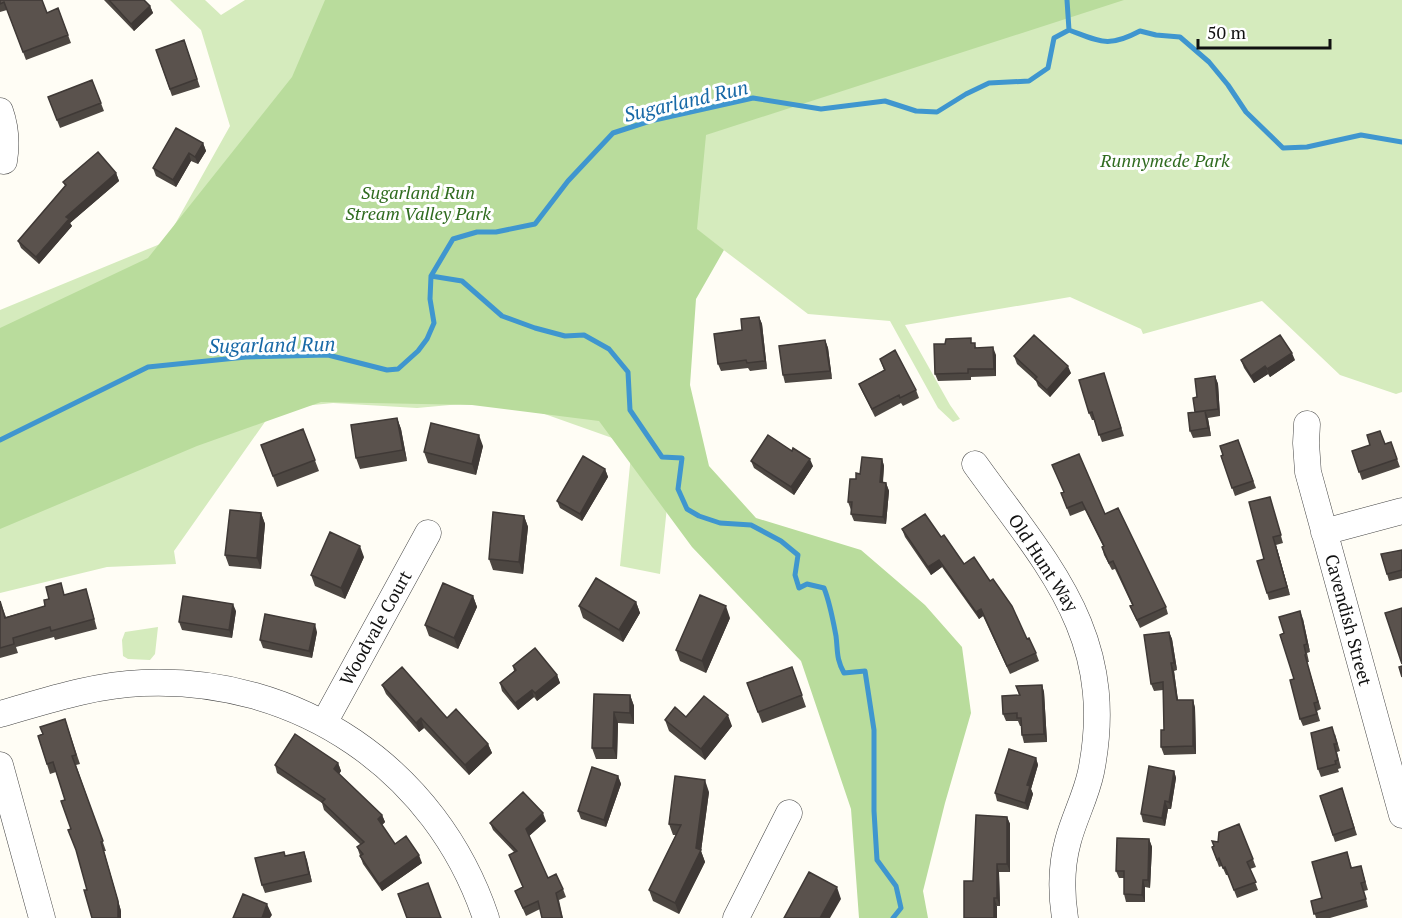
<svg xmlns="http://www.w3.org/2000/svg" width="1402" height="918" viewBox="0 0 1402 918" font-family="'PT Serif',serif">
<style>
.green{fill:#d5ebbd}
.forest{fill:#b9dc9c}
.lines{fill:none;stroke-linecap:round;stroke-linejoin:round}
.stream{stroke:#3f96cf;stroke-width:5}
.minor-casing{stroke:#444;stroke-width:27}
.minor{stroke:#fff;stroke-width:26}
.wall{fill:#4d4742}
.shaded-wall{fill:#3f3936}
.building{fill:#5a524d;stroke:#3f3936;stroke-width:1.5}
.labels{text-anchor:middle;stroke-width:6;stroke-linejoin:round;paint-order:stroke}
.park-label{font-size:18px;font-style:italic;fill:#2f6b1f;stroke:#fff}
.street-label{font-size:18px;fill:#111;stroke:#fff}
.water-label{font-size:20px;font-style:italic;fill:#1768a6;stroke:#fff}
</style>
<rect width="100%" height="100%" fill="#fffdf5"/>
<path class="green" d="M170,0h35l16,15 24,-15h1157v392l-6,2 -56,-19 -78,-74 -119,33 -2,-5 -71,-32 -165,28 45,80 10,14 -7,3 -15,-14 -48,-87 -82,-7 -112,-85 -36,345 -40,-8 12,-121 -127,-45 -88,8 -84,-5 -59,6 -100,142 2,13 -69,3 -107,26v-283l165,-68 65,-116 -29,-96z
M158,627l-3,27 -5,6 -22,-1 -5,-3 -1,-16 3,-8z"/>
<path class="forest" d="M325,0h799l-418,135 -9,94 27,21 -28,49 -6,86 19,81 47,52 105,32 64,55 37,42 9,66 -26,90 -22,88 5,27h-69l-8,-109 -50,-148 -109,-114 -93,-126 -127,-16 -151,-3 -124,44 -197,83v-201l148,-70 144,-181z"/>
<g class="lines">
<path class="stream" d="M1067,0l2,30
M431,276l31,5 40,35 33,12 30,8 19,-1 25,14 19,23 2,38 32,47 20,1 -4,31 9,20 12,7 21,7 31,2 30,16 17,14 -3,20 4,13 8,-4 17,4c6,15 9,32 12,48 2,16 0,22 8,37l21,-2 9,59v81l3,49 19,26 5,22 -8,10
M0,440l148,-73 98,-10 82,-2 59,15 11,-1 20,-18 9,-12 7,-16 -4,-24 1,-23 22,-37 24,-7h19l39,-8 33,-43 45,-48 37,-12 103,-23 68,11 64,-8 31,10 21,1 29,-18 23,-11 40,-2 19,-13 6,-30 15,-8c32,12 39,18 71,1l16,4 24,2 29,25 19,23 18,27 37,36 24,-1 54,-12 41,7"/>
<defs>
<path id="minor" d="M0,111c6,17 7,32 4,50
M1307,424l-1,19 2,29 94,343
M975,464c73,102 143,172 116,308 -5,24 -17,46 -23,69 -7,25 -7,51 -3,77
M1324,532l78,-21
M0,714c46,-13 93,-29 142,-31 156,-7 294,86 344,235
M324,723l104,-190
M0,765l42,153
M736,918l53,-105"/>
</defs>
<use href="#minor" class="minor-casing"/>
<use href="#minor" class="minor"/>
</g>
<path class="wall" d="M0,0l47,13 11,-5 13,35 -45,17 -19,-50 -7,2z
M104,0h40l6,6 3,7 -19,18z
M184,40l16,47 -28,9 -16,-46z
M92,80l12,31 -44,17 -12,-31z
M203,143l3,8 -8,13 -7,-3 -15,26 -20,-11 -3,-8z
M116,173l3,8 -49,42 2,3 -33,38 -18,-16 -3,-7 47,-55 -2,-4z
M759,317l3,7 5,45 -17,2 -2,-3 -27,3 -3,-7 24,-34z
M825,340l3,8 4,31 -47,4 -2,-8z
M972,343l5,5 19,7v21l-25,1v3l-33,1 -3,-7z
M1014,356l57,17 -21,24 -12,-11 -2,-5 -19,-17z
M880,359l36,31 3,8 -16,8 -2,-3 -26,14 -13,-26 -3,-7 25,-14z
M1241,360h54l-25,17 -2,-3 -14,9 -10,-15z
M1215,376l3,8 2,32 -12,2 3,18 -18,2 -3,-7 6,-19 1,-15z
M1106,380l18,56 -22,6 -8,-22h-2l-3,-7z
M397,418l4,11 6,32 -47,8 -4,-11z
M303,429l16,42 -42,16 -16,-42z
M1238,440l18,48 -21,8 -14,-40 2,-1z
M1391,442l9,25 -38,13 -10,-29z
M483,446l-7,29 -48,-12 -4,-11z
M882,459l2,7 -1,17h3l3,8 -3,33 -32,-3 -3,-7 1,-4h-1l-3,-8 8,-23 4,-5z
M751,461l62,5 -19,29 -40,-27z
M605,469l3,8 -26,44 -22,-13 -3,-7z
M1063,492l42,22 61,93 2,7 -28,14 -10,-22 2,-1 -17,-36 -3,1 -8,-15 -2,-8 1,-1 -18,-36 -15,6 -9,-23z
M1270,497l13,46 -7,2 14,50 -21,5 -2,-7 -3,-34z
M261,513l4,11 -4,45 -32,-3 -4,-11z
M524,516l4,11 -5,47 -30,-4 -4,-11z
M902,529l39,8 86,102 9,14 3,8 -29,13 -27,-58 -4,3 -37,-52 -11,8 -26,-38z
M1402,550v28l-13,3 -2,-7z
M364,557l-19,42 -30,-13 -4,-11z
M65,595l24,4 8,30 -42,11 -1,-3 -38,10 2,6 -18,5v-57l6,16 39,-11z
M473,596l4,11 -19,42 -29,-13 -4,-11z
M636,602l4,11 -17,29 -40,-24 -4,-12z
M236,611l-4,27 -50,-8 -3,-8z
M730,618l-24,55 -26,-12 -4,-11z
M1303,619l7,33 -3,1 2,9h-2l14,47 -4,2 3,10 -17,5 -3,-7 -6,-40 -10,-46z
M317,632l-5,26 -49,-10 -3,-8z
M1169,632l3,7 5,31 -3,1 4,29h15l2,8 1,46 -32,1 -3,-8 3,-17 -1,-40 -9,1 -3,-7z
M513,666l44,9 3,8 -23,18 -3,-4 -16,13 -16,-19 -2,-8 14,-12z
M792,667l14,40 -44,16 -15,-40z
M382,685l65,33 41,26 4,9 -23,22 -45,-47 -5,4 -33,-38z
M1042,685l2,7 3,50 -23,1 -2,-8 -1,-9h-1l-2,-5h-12l-3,-7 16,-19 -3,-9z
M594,694l36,1 4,11v18l-16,-1 -1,36h-21l-4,-11z
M686,717l46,9 -27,34 -36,-29 -4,-11z
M65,719l15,45 -4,1 30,86h-2l17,60 -34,-21 -16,-61 -6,-29 -9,-28 -6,2 -12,-38 5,-2z
M1335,734l5,17 -3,1 4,16 -3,1 1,3 -18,5 -3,-8z
M1036,758l2,7 -7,24 2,5 -5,16 -31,-9 -2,-8z
M338,763l3,8 -2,3 43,41 3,7 -3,3 13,19 27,19 -40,28 -19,-27 -6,-17 4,-2 -37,-35 -2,-7 -45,-30 -2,-8z
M1174,771l2,7 -5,31h-3l-3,17 -22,-4 -2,-8z
M618,776l3,8 -15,43 -25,-8 -3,-8z
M1342,788l15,47 -22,7 -15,-46z
M709,792l-8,59 4,11 -26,52 -26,-13 -4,-11 27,-55h-3l-4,-11z
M1007,817l3,7v48h-11l1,34h-3l-24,-25z
M546,821l-17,15 19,42 15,11 3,8 -7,3 4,18h-21l-2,-9 -14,7 -11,-25 8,-4 -14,-32 5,-3 -21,-22 -3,-7z
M1239,824l17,43 -6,2 8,21 -21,8 -9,-23h-2l-4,-9 -3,1 -7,-20z
M1149,839l3,8 -2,41 -5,-1v15h-19l-2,-8v-16h-5l-3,-7z
M284,852l1,4 19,-4 8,30 -47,11 -3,-8z
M1347,852l5,16 9,-2 7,24 -4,1 4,16 -38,11h-14l-5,-17 11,-3z"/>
<path class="shaded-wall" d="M150,6l3,7 -19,18 -3,-7z
M203,143l3,8 -8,13 -3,-7z
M189,153l2,8 -15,26 -3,-7z
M116,173l3,8 -49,42 2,3 -33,38 -3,-7 30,-40z
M759,317l3,7 5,45 -2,-8z
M825,340l3,8 4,31 -2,-8z
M993,347l3,8v21l-2,-7z
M1292,353l3,7 -25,17 -3,-8z
M1068,366l3,7 -21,24 -3,-7z
M1265,366l3,8 -14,9 -3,-7z
M1215,376l3,8 2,32 -2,-7z
M1205,411l3,8 3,17 -3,-8z
M397,418l4,11 6,32 -4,-11z
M479,435l4,11 -7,29 -4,-11z
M810,459l3,7 -19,29 -3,-8z
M882,459l2,7 -2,24 -2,-8z
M605,469l3,8 -26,44 -2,-7z
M886,483l3,8 -3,33 -3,-7z
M261,513l4,11 -4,45 -4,-11z
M524,516l4,11 -5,47 -4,-12z
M1273,537l3,8 14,50 -3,-8z
M360,546l4,11 -19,42 -4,-11z
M939,560l3,7 -11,8 -3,-8z
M473,596l4,11 -19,42 -4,-11z
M636,602l4,11 -17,29 -4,-12z
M233,604l3,7 -4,27 -3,-8z
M726,606l4,12 -24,55 -4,-12z
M981,609l2,7 -4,3 -3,-7z
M1300,611l3,8 7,33 -3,-8z
M315,624l2,8 -5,26 -3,-7z
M1169,632l3,7 5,31 -3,-7z
M1171,663l3,8 5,37 -2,-8z
M557,675l3,8 -23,18 -2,-8z
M1042,685l2,7 3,50 -3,-8z
M532,690l2,7 -16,13 -3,-7z
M630,695l4,11v18l-4,-11z
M1193,700l2,8 1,46 -3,-8z
M614,712l4,11 -1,36 -4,-11z
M728,715l4,11 -27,34 -4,-11z
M421,718l3,10 -5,4 -3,-9z
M488,744l4,9 -23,22 -4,-10z
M1036,758l2,7 -7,24 2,5 -5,16 -3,-7 2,-18z
M338,763l3,8 -4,6 -3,-8z
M1174,771l2,7 -5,31 -2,-7z
M618,776l3,8 -15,43 -2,-7z
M705,780l4,12 -8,59 4,11 -26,52 -4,-11 21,-55z
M1165,801l3,8 -3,17 -3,-8z
M543,813l3,8 -18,16 -2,-8z
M382,815l3,7 -4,4 -3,-7z
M1007,817l3,7v48l-3,-8z
M1149,839l3,8 -2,41 -2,-8z
M101,842l20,69v7h-3z
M304,852l3,8 5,22 -3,-8z
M419,855l3,8 -40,28 -3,-7z
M997,864l2,8 1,34 -3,-8z
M1143,880l2,7v15l-3,-7z
M837,887l4,12 -11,19h-10z
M994,898l3,8v12h-3z
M267,904l5,11 -2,3h-8z"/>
<path class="building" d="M0,0h42l5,13 11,-5 10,27 -45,17 -19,-50 -4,2z
M109,0h35l6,6 -19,18z
M184,40l13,39 -27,10 -14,-39z
M92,80l9,23 -44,17 -9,-23z
M176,128l27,15 -8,14 -6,-4 -16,27 -20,-12z
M98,152l18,21 -50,44 3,2 -33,38 -18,-16 48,-56 -3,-3z
M759,317l6,44 -18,2 -1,-3 -28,4 -4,-30 28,-4 -1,-11z
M1034,335l34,31 -21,24 -12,-11 2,-2 -23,-21z
M1280,335l12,18 -25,16 -2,-3 -14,10 -10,-16z
M971,338v5h4v5l18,-1 1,22h-26v4l-33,1 -1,-30h11l1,-5z
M825,340l5,31 -47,4 -4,-29z
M895,350l21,40 -16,8 -1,-3 -27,14 -13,-25 26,-14 -5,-11z
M1104,373l17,55 -22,7 -7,-23 -3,1 -10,-33z
M1215,376l3,33 -23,3 -2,-14 4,-1 -2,-18z
M1205,411l3,17 -18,3 -2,-18z
M397,418l6,32 -47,8 -5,-33z
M431,423l48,12 -7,29 -48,-12z
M303,429l12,31 -42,16 -12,-31z
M1380,431l5,13 6,-2 6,17 -38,13 -7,-21 18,-6 -3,-10z
M768,435l24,16 1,-3 17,11 -19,28 -40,-26z
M1238,440l15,41 -21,7 -11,-32 2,-1 -3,-9z
M1079,454l26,60 13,-6 48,99 -29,13 -7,-14 3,-1 -20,-44 -4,2 -7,-16 2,-1 -22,-44 -15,6 -6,-15 3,-1 -12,-27z
M583,456l22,13 -25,45 -23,-13z
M862,457l20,2 -2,23 6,1 -3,34 -32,-3 1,-12h-4l2,-23h6v-6l4,1z
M1270,497l11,38 -8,2 14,50 -20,6 -10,-32 7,-2 -15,-57z
M230,510l31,3 -4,45 -32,-3z
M493,512l31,4 -5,46 -30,-3z
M925,514l16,23 3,-2 20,29 10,-7 16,24 3,-2 19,27 15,33 2,-1 7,15 -29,13 -26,-57 -5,3 -37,-52 -11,7 -26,-38z
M330,532l30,14 -19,42 -30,-13z
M1402,550v21v-1l-15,4 -6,-20z
M596,578l40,24 -17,28 -40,-24z
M61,583l3,12 22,-6 8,30 -43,12 -1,-4 -37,11 1,6 -14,4v-47l5,17 40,-12 -1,-6 5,-1 -3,-12z
M443,583l30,13 -19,42 -29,-13z
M700,595l26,11 -24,55 -26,-11z
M183,596l50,8 -4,26 -50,-8z
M1402,608v56l-17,-51z
M1300,611l7,33 -3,1 2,9 -1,1 13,47 -4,1 3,11 -17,5 -10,-39 4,-1 -14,-44 4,-2 -5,-16z
M265,614l50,10 -6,27 -49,-11z
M1169,632l5,31h-3l6,37h16v46l-32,1v-17h3l-1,-48 -12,2 -7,-49z
M535,648l22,27 -22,18 -3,-3 -17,13 -15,-20 16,-13 -3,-4z
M1402,666v11l-3,-10z
M402,667l45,51 9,-9 32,35 -23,21 -44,-47 -5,5 -34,-38z
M792,667l10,28 -44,17 -11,-29z
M1042,685l2,49 -22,1 -1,-17h-4v-5l-14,1 -1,-18 18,-1 -4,-9z
M594,694l36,1v18l-16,-1 -1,36h-21z
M704,696l24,19 -27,34 -36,-29 10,-13 11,10z
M65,719l11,36 -4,1 31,85 -2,1 17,59v17h-26l-8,-28h3l-11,-40 -8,-20 3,-1 -10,-28 4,-1 -12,-38 -6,2 -9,-28 5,-2 -3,-7z
M1332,727l5,17h-3l4,16 -3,1 1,3 -18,5 -7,-36z
M295,734l43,29 -4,6 48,46 -4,4 17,25 11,-8 13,19 -40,29 -19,-28 3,-2 -6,-7 7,-5 -42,-40 3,-3 -50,-34z
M1009,749l27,9 -9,27 3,1 -5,17 -30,-10z
M1149,766l25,5 -5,31 -4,-1 -3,17 -21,-4z
M592,767l26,9 -14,44 -26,-9z
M675,776l30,4 -9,68 5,2 -26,53 -26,-13 32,-65 -12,-1z
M1342,788l12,40 -21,7 -13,-39z
M523,792l20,21 -17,16 22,49 8,-4 7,15 -7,4 6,25h-20l-4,-17 -15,7 -8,-17 8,-4 -14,-32 8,-4 -27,-28z
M976,815l31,2v47h-10v34h-3v20h-30v-37h9z
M1239,824l14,35 -6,3 9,20 -22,8 -9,-23 -2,1 -4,-10 -2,2 -5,-13 2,-1 -2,-5 6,1 1,-10z
M1117,838l32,1 -1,41h-5l-1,15 -18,-1v-23h-8z
M284,852l1,4 19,-4 5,22 -47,11 -7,-27z
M1347,852l4,16 10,-2 4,16 -4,1 5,16 -52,15 -3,-13 11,-3 -10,-36z
M809,872l28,15 -17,31h-36z
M428,883l13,35h-34l-9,-24z
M243,894l24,10 -5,14h-29z"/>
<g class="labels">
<g class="park-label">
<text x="1165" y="167">Runnymede Park</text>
<text x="418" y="199">Sugarland Run<tspan x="418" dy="21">Stream Valley Park</tspan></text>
</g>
<g class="street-label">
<text transform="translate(1043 563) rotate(57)" y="6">Old Hunt Way</text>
<text transform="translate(1348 620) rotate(75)" y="6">Cavendish Street</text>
<text transform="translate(376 628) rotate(-61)" y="6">Woodvale Court</text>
</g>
<g class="water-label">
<text transform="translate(686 101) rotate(-13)" y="7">Sugarland Run</text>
<text transform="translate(272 345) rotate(-1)" y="7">Sugarland Run</text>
</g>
</g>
<path d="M1198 39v9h132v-9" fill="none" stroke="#111111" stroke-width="3"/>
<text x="1207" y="39" font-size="18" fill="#111111" stroke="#ffffff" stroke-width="4.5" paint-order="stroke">50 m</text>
</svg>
